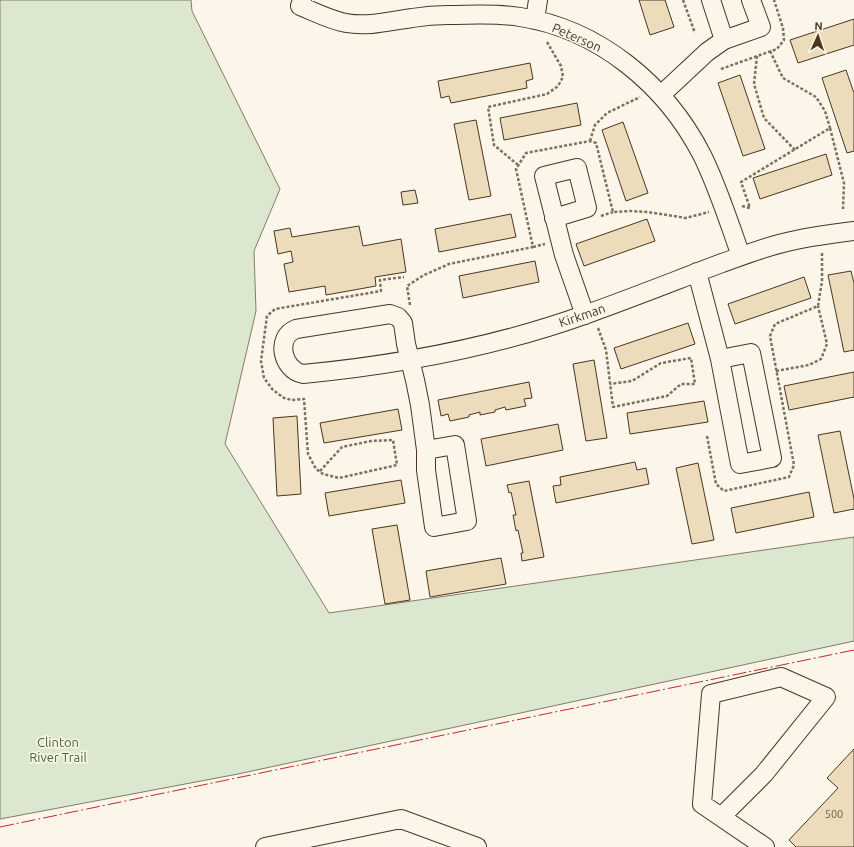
<svg xmlns="http://www.w3.org/2000/svg" width="854" height="847" viewBox="0 0 854 847" font-family="Ubuntu,sans-serif">
<style>
.green{fill:#dce7d0;stroke:#887966}
.building{fill:#ecdcbc;stroke:#4a3520}
.lines{fill:none;stroke-linecap:round;stroke-linejoin:round}
.minor-casing{stroke:#4a3520;stroke-width:20}
.path{stroke:#7f6f5c;stroke-width:2.5;stroke-dasharray:3 2;stroke-linecap:butt}
.minor{stroke:#fbf6e9;stroke-width:18}
.power{stroke:#c62828;stroke-width:1;stroke-dasharray:14 3 2 3;stroke-linecap:butt}
.labels{text-anchor:middle;stroke-width:3;stroke-linejoin:round;paint-order:stroke}
.number-label{font-size:11px;fill:#725f47}
.street-label{font-size:13px;fill:#4a3520;stroke:#fbf6e9}
.park-label{font-size:13px;fill:#436837;stroke:#fbf6e9}
</style>
<rect width="100%" height="100%" fill="#fbf6e9"/>
<path class="green" d="M0,0h191l1,11 88,178 -26,62 2,60 -31,133 104,169 525,-76v104l-616,133 -238,45z"/>
<path class="building" d="M639,0h26l9,27 -24,8z
M854,19v26l-56,18 -8,-23z
M530,63l3,16 -7,2 1,7 -76,15 -2,-7 -8,2 -3,-17z
M846,70l8,23v58l-7,2 -25,-75z
M740,75l25,74 -22,7 -25,-73z
M577,103l4,22 -77,15 -4,-22z
M476,120l15,76 -22,4 -15,-76z
M623,122l25,71 -22,8 -24,-71z
M826,154l6,21 -72,24 -7,-21z
M415,190l3,13 -15,2 -2,-13z
M511,214l5,23 -77,15 -4,-23z
M647,219l8,22 -71,25 -8,-22z
M359,226l4,20 38,-7 5,33 -31,5 1,9 -50,9 -1,-9 -36,6 -5,-28 9,-2 -2,-11 -13,3 -4,-23 16,-3 2,9z
M535,261l4,21 -76,16 -4,-22z
M851,271l3,12v67l-10,2 -16,-77z
M804,277l7,21 -76,26 -7,-20z
M688,323l7,21 -74,25 -7,-21z
M594,360l13,78 -21,3 -13,-77z
M854,372v25l-65,13 -5,-24z
M529,382l3,16 -8,1 2,7 -20,4 -1,-3 -10,3v2l-15,3v-3l-11,3v2l-19,4 -2,-7 -7,2 -3,-16z
M704,401l4,21 -78,12 -3,-21z
M398,409l4,21 -78,13 -4,-20z
M297,416l4,78 -24,2 -4,-78z
M558,424l5,26 -77,16 -5,-27z
M840,431l14,68v10l-20,4 -16,-78z
M635,462l2,8 9,-2 3,16 -93,19 -3,-17 8,-1 -1,-8z
M698,463l16,77 -22,4 -16,-76z
M401,480l4,23 -76,13 -4,-23z
M529,481l15,76 -22,4 -1,-8h2l-5,-23 -2,1 -3,-16h3l-5,-23 -2,1 -2,-8z
M809,492l5,25 -78,16 -5,-25z
M397,525l13,75 -25,4 -13,-75z
M501,558l5,26 -76,13 -4,-26z
M854,749v98h-58l-7,-7 49,-52 -11,-10z"/>
<g class="lines">
<defs>
<path id="minor" d="M302,0l-2,6c15,6 30,14 46,17 22,4 44,-2 66,-5 12,-2 24,-3 36,-3 24,0 48,-2 72,2 79,12 146,68 182,138 16,32 27,68 39,101
M711,0l13,40
M535,20l3,-20
M661,95l46,-43 17,-12 37,-13 -10,-27
M554,218l33,-10 -10,-40 -33,8 20,79 21,60
M697,272l23,87 20,105 32,-6 -21,-105 -31,6
M426,450l29,-5 12,76 -33,6 -8,-57v-20l-6,-45 -5,-25 -9,-36 -3,-21 -5,-6 -8,-3 -94,15c-21,8 -14,41 7,45 94,-9 195,-28 284,-60 45,-16 90,-34 135,-51 20,-7 40,-15 61,-20 23,-6 47,-9 71,-12
M721,817l43,-43 62,-77 -45,-20 -70,17 -9,110 63,43
M265,847l136,-28 76,28"/>
</defs>
<use href="#minor" class="minor-casing"/>
<path class="path" d="M683,0l12,33
M770,51l13,27 33,19 9,14 5,17
M757,56l-3,28 10,34 31,32
M721,69l56,-20 7,-9 -1,-12 -9,-28
M590,141l5,-16 12,-12 33,-16
M518,165l-24,-20 -6,-38 59,-13 11,-8 5,-9 -2,-11 -14,-24
M742,206l8,2 -9,-26 89,-54 14,55 -1,26
M601,216l12,-4
M533,247l12,-3
M410,305l-3,-19 17,-11 25,-11 84,-17 -17,-78 10,-16 64,-12 6,2 17,69 17,-1 18,1 38,6 23,-6
M598,328l8,22 7,57 54,-11 14,-12h14l-4,-26 -30,5 -29,18 -22,3
M776,371l33,-6 12,-6 6,-15 -9,-38
M707,436l9,48 8,7 65,-14 5,-12 -24,-129 5,-12 43,-18 4,-25v-29
M320,471l22,-24 29,-6 22,-1 4,25 -58,13 -16,-4 -7,-5 -8,-15 -4,-55 -12,1 -8,-2 -11,-8 -9,-12 -3,-17 6,-45 8,-7 106,-18 -1,-11 24,-3"/>
<use href="#minor" class="minor"/>
<path class="power" d="M0,827l854,-177"/>
</g>
<g class="labels">
<g class="number-label">
<text x="834" y="818">500</text>
</g>
<g class="street-label">
<text transform="translate(577 37) rotate(24)" y="5">Peterson</text>
<text transform="translate(582 315) rotate(-19)" y="5">Kirkman</text>
</g>
<g class="park-label">
<text x="58" y="747">Clinton<tspan x="58" dy="15">River Trail</tspan></text>
</g>
</g>
<g transform="translate(818 36) rotate(3)" stroke="#fbf6e9" stroke-width="3" paint-order="stroke">
<path d="M0-3L7 15L0 10L-7 15Z" fill="#4a3520"/>
<text y="-6" font-size="11" font-weight="bold" text-anchor="middle" fill="#4a3520">N</text>
</g>
</svg>
